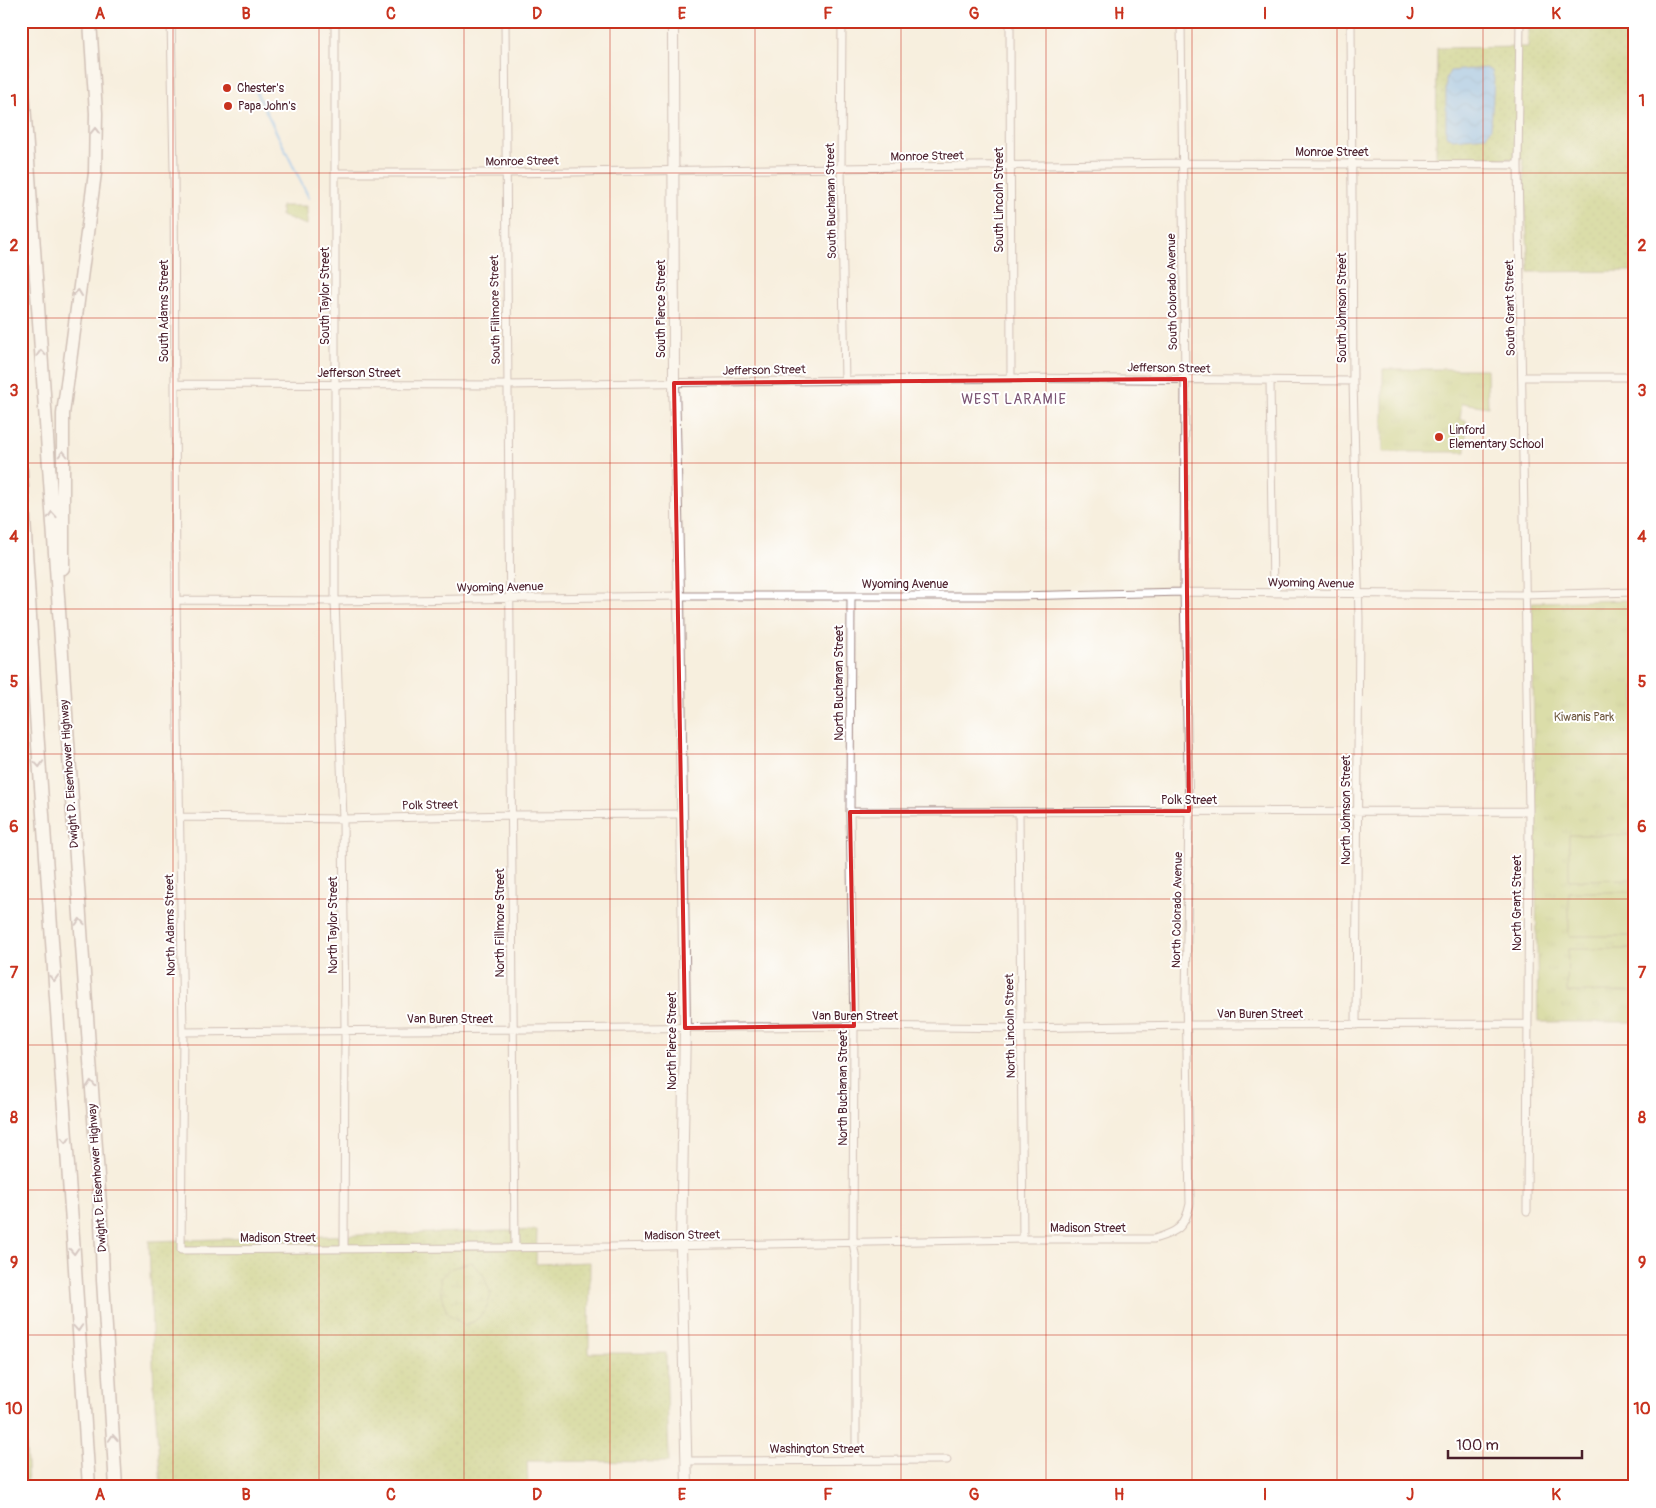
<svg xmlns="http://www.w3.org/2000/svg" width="1656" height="1508" viewBox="0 0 1656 1508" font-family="Pangolin,sans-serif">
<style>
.grass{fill:url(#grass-dots);stroke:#81734a}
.wetland{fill:url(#wetland-marsh);stroke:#81734a}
.park{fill:url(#park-tufts);stroke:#81734a}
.pitch{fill:#b8c769;stroke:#81734a}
.water{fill:url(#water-waves);stroke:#656c8e}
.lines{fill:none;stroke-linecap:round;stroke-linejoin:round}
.stream{stroke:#80baf1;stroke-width:2.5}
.street-casing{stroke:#a08784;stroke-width:9}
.secondary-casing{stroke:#a08784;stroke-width:12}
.highway-casing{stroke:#a08784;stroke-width:15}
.street{stroke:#fff;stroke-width:7}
.secondary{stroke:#fff;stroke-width:10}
.highway{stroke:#fff;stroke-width:12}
.oneway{stroke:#ae9aa0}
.marked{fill:none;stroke:#d62828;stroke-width:4;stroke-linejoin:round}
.grid{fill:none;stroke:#c8321e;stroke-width:1;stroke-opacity:0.55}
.poi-dot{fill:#c8321e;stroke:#fff;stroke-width:2}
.labels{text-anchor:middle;stroke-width:4;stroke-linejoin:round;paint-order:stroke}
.poi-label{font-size:12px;fill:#4a1f2b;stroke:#fff;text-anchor:start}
.street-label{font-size:12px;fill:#4a1f2b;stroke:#fff}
.park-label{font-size:12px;fill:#705a41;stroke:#fff}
.neighbourhood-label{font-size:14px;letter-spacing:1px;fill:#7a5372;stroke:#fff}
.neatline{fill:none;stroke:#c8321e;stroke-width:2}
.grid-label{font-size:16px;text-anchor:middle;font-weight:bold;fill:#c8321e}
</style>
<defs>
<pattern id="grass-dots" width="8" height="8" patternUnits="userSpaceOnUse" patternTransform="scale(1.25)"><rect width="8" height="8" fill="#b8c769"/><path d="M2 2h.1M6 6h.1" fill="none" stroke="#a0aa5b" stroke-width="1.8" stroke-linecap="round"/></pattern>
<pattern id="wetland-marsh" width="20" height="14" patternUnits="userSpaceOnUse" patternTransform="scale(1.25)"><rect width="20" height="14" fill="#b8c769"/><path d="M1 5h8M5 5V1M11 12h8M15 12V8" fill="none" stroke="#a0aa5b"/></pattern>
<pattern id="park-tufts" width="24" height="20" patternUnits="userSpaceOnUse" patternTransform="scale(1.25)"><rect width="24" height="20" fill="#b8c769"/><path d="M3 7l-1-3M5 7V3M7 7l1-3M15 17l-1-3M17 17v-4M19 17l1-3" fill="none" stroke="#a0aa5b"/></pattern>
<pattern id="water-waves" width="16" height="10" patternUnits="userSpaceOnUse" patternTransform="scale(1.25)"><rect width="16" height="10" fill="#80baf1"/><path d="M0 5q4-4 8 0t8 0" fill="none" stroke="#709fcf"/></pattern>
</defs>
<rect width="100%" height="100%" fill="#fff"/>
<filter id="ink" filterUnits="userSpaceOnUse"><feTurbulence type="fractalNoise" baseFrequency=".02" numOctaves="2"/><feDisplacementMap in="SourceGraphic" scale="10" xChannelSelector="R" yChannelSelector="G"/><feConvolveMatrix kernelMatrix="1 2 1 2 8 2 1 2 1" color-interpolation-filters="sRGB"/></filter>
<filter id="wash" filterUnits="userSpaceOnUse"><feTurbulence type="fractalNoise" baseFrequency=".0096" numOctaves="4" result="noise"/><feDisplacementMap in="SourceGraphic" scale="20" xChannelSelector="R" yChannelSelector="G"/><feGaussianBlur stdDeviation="1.12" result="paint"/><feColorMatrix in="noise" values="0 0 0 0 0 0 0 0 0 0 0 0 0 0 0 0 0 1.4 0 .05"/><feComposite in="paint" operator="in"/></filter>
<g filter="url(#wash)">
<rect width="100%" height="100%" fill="#f7efde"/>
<path class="grass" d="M1528,21h107v250l-106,1 -6,-113 -87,-1 1,-110 91,-1z
M537,1230l-1,34 54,-2 -1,91h77l3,109 -142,-1 1,26h-367l-7,-96 -5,-150z"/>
<path class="wetland" d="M471,1262l12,12 8,20c-6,19 -8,23 -26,32l-18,-13 -6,-18 -1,-17 12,-10z
M21,1377l3,24 4,86h-7z"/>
<path class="park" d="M281,206h26v19l-26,-9z
M1383,369h104l1,38 -26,-4 -2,16 6,1v32h-83z
M1633,600l2,63v359h-97l-6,-420z"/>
<path class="pitch" d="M1569,835h66v44l-66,1z
M1569,892h66v44h-66z
M1568,949h67v43h-68z"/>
<path class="water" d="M1485,68l7,3 2,8 -3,49 -5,8 -33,3 -7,-4v-56l4,-8z"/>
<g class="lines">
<path class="stream" d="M254,87l55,111"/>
</g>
</g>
<g filter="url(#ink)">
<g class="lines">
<defs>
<path id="street" d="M171,21l3,149 2,430 7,432 -2,218 429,-3 413,-8h131c23,-7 31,-11 36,-35l-4,-206 3,-187 -5,-219 1,-213 -4,-358
M335,21v580l8,218 2,212 -1,217
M505,21l10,1227
M842,21l-1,147 4,213
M1010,21l1,357
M1351,21l2,360 6,238 -3,406
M1520,21l-2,144 11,646 -2,400
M337,173h168l677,-10 336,2
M1522,377h113
M1270,380l3,213
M175,384l333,1 503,-7 342,3
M851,596l-1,216 4,214 -1,217 3,16v201
M176,600l159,1 344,-5h338l167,-4 340,3 111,-3
M850,812l679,-1
M1019,813l4,426
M179,817l164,2 168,-4 170,-1
M183,1032l671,-6 167,2 166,-3 341,-1
M686,1461l261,-1"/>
<path id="secondary" d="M673,21l1,362 5,213 6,432 -4,218 6,241"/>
<path id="highway" d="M21,60l80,1160 2,60 13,207
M21,470l16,260 35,492 17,265
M63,568v-154l32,-241 1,-60 -6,-92"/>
</defs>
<use href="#street" class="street-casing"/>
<use href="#secondary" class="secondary-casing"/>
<use href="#highway" class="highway-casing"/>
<use href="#street" class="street"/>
<use href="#secondary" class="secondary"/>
<use href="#highway" class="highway"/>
</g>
<defs><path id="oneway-chevron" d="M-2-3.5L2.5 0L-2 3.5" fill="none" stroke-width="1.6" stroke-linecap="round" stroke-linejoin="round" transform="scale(1.25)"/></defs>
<g class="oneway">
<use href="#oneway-chevron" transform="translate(95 131) rotate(-89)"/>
<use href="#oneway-chevron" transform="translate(78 293) rotate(-83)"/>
<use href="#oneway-chevron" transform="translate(41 353) rotate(-94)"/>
<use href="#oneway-chevron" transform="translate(63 454) rotate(-90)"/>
<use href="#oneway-chevron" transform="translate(52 515) rotate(-94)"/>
<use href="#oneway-chevron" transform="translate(39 764) rotate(86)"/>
<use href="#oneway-chevron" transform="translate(80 922) rotate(-94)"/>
<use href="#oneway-chevron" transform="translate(54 978) rotate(86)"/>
<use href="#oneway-chevron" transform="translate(91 1084) rotate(-94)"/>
<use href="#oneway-chevron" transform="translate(66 1140) rotate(86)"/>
<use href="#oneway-chevron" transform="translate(74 1251) rotate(87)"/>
<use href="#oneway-chevron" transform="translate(78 1328) rotate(86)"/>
<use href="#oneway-chevron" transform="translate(113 1438) rotate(-94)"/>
</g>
</g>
<path d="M0 0H1656V1508H0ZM1185,379l4,432 -339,1 4,214 -169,2 -11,-645z" fill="#f7efde" fill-opacity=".55" fill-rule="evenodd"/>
<path class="marked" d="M1185,379l4,432 -339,1 4,214 -169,2 -11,-645z"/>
<path class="grid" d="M173,21v1466M319,21v1466M464,21v1466M610,21v1466M755,21v1466M901,21v1466M1046,21v1466M1192,21v1466M1337,21v1466M1483,21v1466M21,173h1614M21,318h1614M21,463h1614M21,609h1614M21,754h1614M21,899h1614M21,1045h1614M21,1190h1614M21,1335h1614"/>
<g class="poi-dot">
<circle cx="227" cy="88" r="5"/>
<circle cx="228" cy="106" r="5"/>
<circle cx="1439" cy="437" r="5"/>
</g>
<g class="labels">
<g class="poi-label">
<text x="237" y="92">Chester's</text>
<text x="238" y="110">Papa John's</text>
<text x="1449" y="434">Linford<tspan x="1449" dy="14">Elementary School</tspan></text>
</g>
<g class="street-label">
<text x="1332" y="156">Monroe Street</text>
<text transform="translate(927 156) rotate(-1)" y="4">Monroe Street</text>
<text transform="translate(522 161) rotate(-1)" y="4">Monroe Street</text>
<text transform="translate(999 200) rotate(-90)" y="4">South Lincoln Street</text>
<text transform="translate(831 201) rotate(-91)" y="4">South Buchanan Street</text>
<text transform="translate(1172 292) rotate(-91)" y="4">South Colorado Avenue</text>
<text transform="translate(325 296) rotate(-90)" y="4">South Taylor Street</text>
<text transform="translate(1342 308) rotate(-90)" y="4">South Johnson Street</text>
<text transform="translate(1510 308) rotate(-91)" y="4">South Grant Street</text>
<text transform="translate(661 309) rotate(-90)" y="4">South Pierce Street</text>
<text transform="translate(495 310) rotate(-91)" y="4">South Fillmore Street</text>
<text transform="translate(164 311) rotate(-90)" y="4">South Adams Street</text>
<text transform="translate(1169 368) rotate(1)" y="4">Jefferson Street</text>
<text transform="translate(764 370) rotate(-1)" y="4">Jefferson Street</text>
<text x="359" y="377">Jefferson Street</text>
<text transform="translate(1311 583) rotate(1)" y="4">Wyoming Avenue</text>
<text x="905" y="588">Wyoming Avenue</text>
<text transform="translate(500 587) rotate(-1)" y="4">Wyoming Avenue</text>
<text transform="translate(839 683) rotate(-90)" y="4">North Buchanan Street</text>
<text transform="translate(69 774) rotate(-94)" y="4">Dwight D. Eisenhower Highway</text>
<text x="1189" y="804">Polk Street</text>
<text transform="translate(430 805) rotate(-1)" y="4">Polk Street</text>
<text transform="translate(1346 810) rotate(-90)" y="4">North Johnson Street</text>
<text transform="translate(1517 903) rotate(-90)" y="4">North Grant Street</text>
<text transform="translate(1177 910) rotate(-89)" y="4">North Colorado Avenue</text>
<text transform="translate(500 923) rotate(-90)" y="4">North Fillmore Street</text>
<text transform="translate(170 925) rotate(-91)" y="4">North Adams Street</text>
<text transform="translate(333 925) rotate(-90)" y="4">North Taylor Street</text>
<text x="1260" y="1018">Van Buren Street</text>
<text x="855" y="1020">Van Buren Street</text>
<text x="450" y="1023">Van Buren Street</text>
<text transform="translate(1010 1026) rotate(-91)" y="4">North Lincoln Street</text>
<text transform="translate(672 1041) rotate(-90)" y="4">North Pierce Street</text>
<text transform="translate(843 1088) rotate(-90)" y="4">North Buchanan Street</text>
<text transform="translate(97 1178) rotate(-94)" y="4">Dwight D. Eisenhower Highway</text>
<text x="1088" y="1232">Madison Street</text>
<text transform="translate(682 1235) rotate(-1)" y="4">Madison Street</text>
<text x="278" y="1242">Madison Street</text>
<text x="817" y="1453">Washington Street</text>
</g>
<g class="park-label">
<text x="1584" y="721">Kiwanis Park</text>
</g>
<g class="neighbourhood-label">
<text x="1014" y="404">WEST LARAMIE</text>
</g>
</g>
<rect width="1656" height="1508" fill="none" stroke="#fff" stroke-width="55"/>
<path d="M1448 1450v8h134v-8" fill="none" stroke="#4a1f2b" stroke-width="2.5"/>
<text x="1456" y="1450" font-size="15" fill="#4a1f2b" stroke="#ffffff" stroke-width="4" paint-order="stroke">100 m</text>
<rect x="28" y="28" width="1600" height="1452" class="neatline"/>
<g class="grid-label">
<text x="100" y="19">A</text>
<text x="246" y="19">B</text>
<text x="391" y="19">C</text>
<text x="537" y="19">D</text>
<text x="682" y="19">E</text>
<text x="828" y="19">F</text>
<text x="974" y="19">G</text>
<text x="1119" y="19">H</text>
<text x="1265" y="19">I</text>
<text x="1410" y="19">J</text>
<text x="1556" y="19">K</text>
<text x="14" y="106">1</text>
<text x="1642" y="106">1</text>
<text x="14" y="251">2</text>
<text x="1642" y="251">2</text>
<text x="14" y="396">3</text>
<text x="1642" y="396">3</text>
<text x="14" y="542">4</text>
<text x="1642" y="542">4</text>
<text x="14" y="687">5</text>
<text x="1642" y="687">5</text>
<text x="14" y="832">6</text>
<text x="1642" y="832">6</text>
<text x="14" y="978">7</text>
<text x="1642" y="978">7</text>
<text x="14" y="1123">8</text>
<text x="1642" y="1123">8</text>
<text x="14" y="1268">9</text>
<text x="1642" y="1268">9</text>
<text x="14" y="1414">10</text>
<text x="1642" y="1414">10</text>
<text x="100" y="1500">A</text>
<text x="246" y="1500">B</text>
<text x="391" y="1500">C</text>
<text x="537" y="1500">D</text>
<text x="682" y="1500">E</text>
<text x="828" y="1500">F</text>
<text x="974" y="1500">G</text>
<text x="1119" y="1500">H</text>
<text x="1265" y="1500">I</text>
<text x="1410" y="1500">J</text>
<text x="1556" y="1500">K</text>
</g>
</svg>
